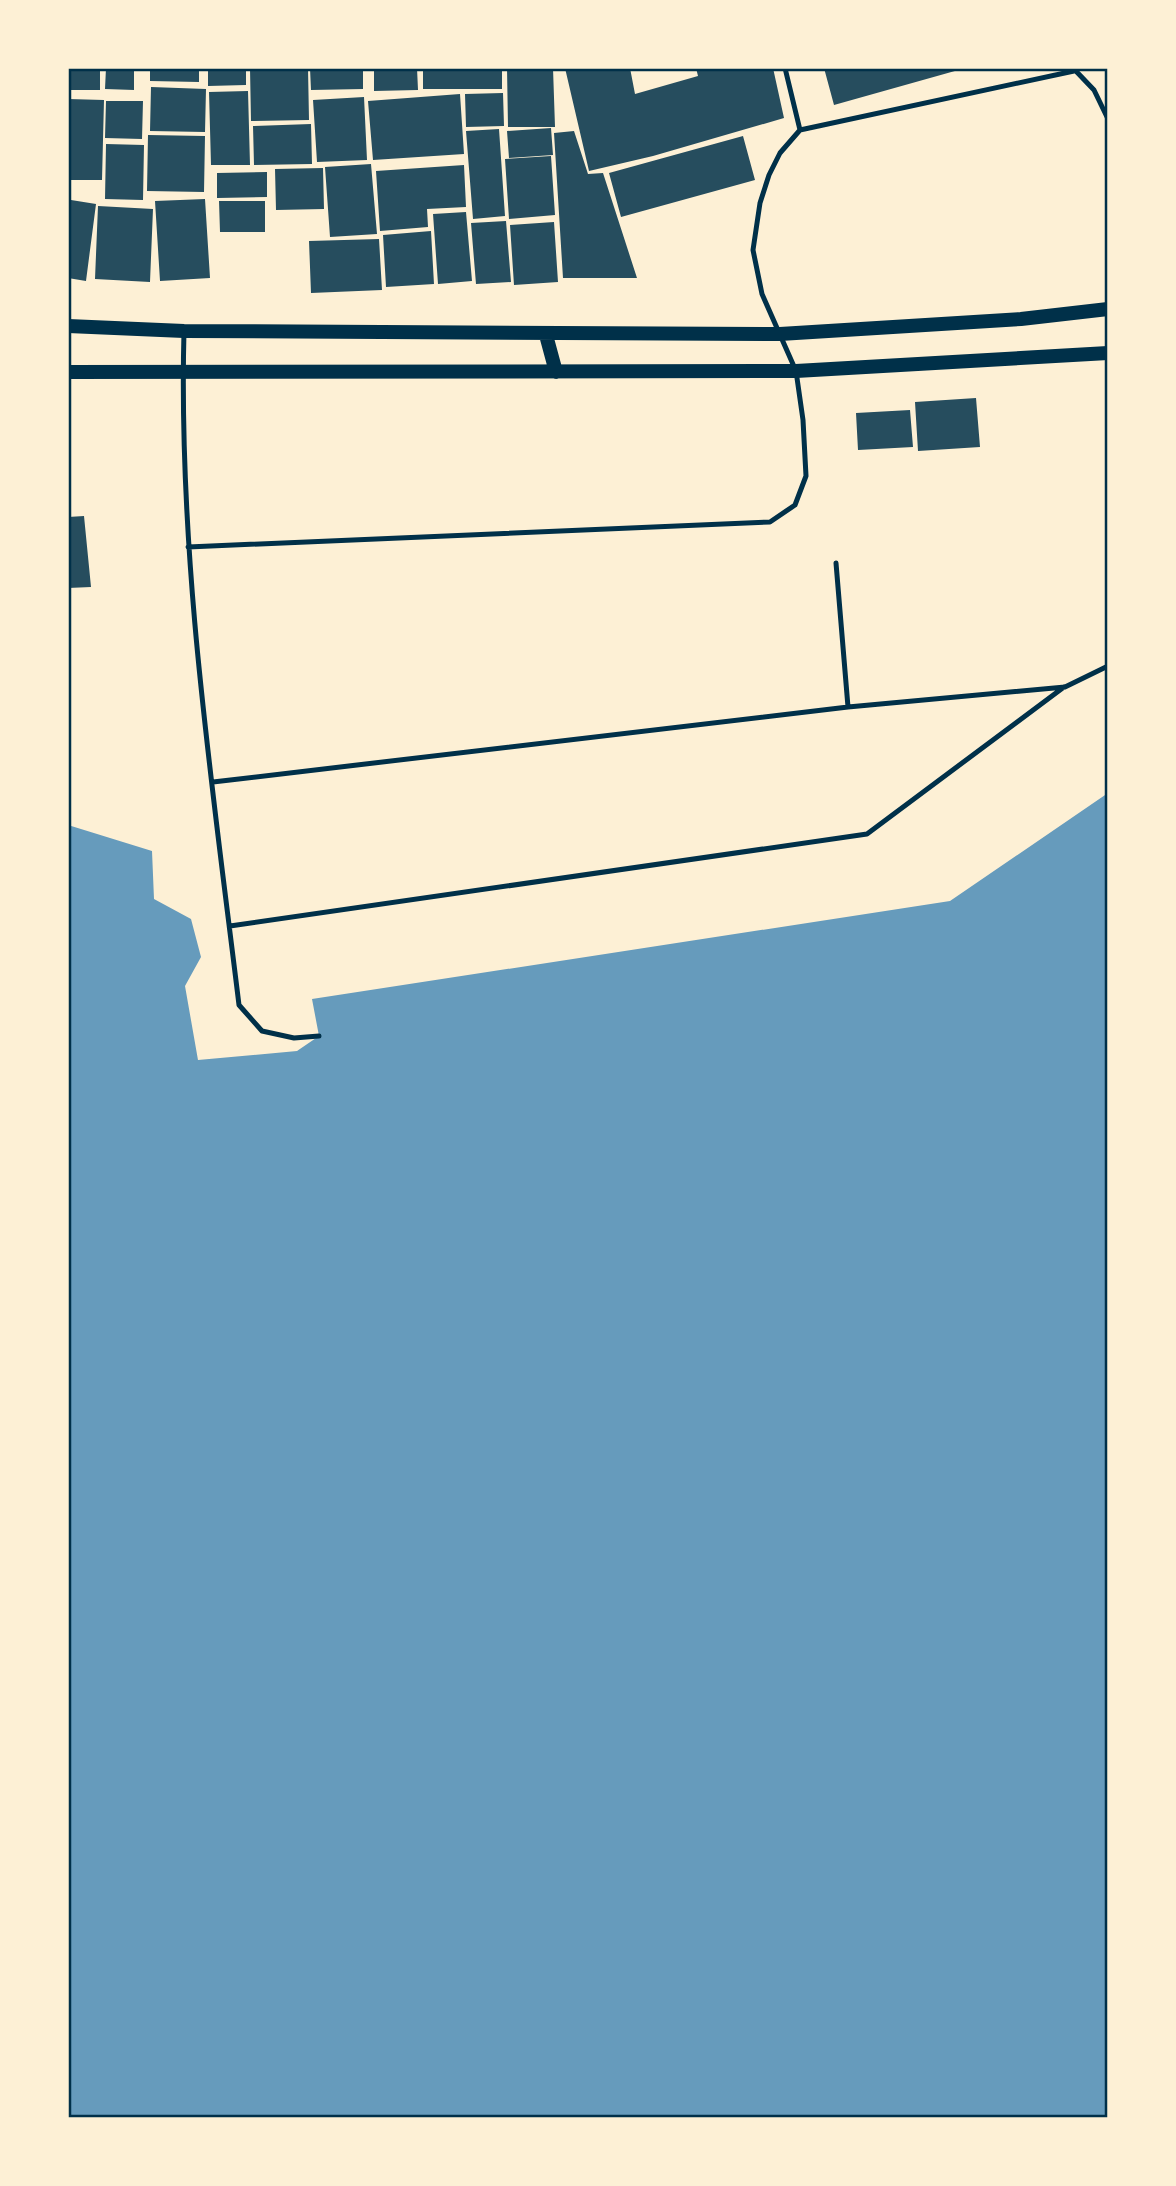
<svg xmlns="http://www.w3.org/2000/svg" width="1176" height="2186" viewBox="0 0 1176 2186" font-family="Rubik,sans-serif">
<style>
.water{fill:#669bbc}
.building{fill:#264d5e}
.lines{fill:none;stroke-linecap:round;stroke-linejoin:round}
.service{stroke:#003049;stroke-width:5}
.secondary{stroke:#003049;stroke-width:14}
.neatline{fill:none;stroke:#003049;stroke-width:2.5}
</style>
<rect width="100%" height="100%" fill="#fdf0d5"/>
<path class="water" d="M1108,793v1325h-1040v-1293l84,26 2,48 37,20 10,38 -16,29 13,74 99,-9 22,-15 -7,-37 638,-98z"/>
<path class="building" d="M68,68h32v22h-32z
M106,68h28v22l-29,-1z
M150,68h49v14l-49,-1z
M208,68h38v17l-38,1z
M250,68h58l1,52 -58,1z
M310,68h53v21l-52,1z
M374,68h43l1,22 -44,1z
M423,68h79v21h-79z
M507,68h46l2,59h-47z
M565,68h65l5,26 63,-18 -2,-8h77l11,50 -131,38 -64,15z
M824,68h138v1l-128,36z
M151,87l55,2 -1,43 -55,-1z
M248,91l2,74h-39l-2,-73z
M503,93l1,33 -38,1 -1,-33z
M460,94l4,60 -91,6 -5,-59z
M364,97l3,63 -50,2 -4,-62z
M68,99l36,1 -2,80h-34z
M106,101h37l-1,38 -37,-1z
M311,124l1,40 -58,1 -1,-39z
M551,128l2,27 -44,3 -2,-27z
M499,129l6,87 -32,3 -7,-88z
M574,131l14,43 15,-1 34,105h-74l-9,-145z
M148,135l57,1 -1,56 -57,-1z
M743,136l12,44 -134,37 -12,-44z
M106,144l38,1 -1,55 -38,-1z
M551,156l4,59 -46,4 -4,-60z
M371,164l6,70 -47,3 -5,-70z
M464,165l2,42 -39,2 1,18 -48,4 -4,-60z
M323,168l1,41 -48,1 -1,-41z
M267,172v25l-50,1v-25z
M205,199l5,79 -50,3 -5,-80z
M71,200l25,4 -10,77 -18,-3v-57z
M219,201h46v31h-45z
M98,206l55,3 -3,73 -55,-3z
M466,212l6,69 -34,3 -5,-70z
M506,221l5,61 -35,2 -5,-61z
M554,222l4,60 -44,3 -4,-60z
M431,231l3,53 -48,3 -3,-52z
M379,239l3,51 -71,3 -2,-52z
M976,398l4,49 -62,4 -3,-49z
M910,410l3,37 -55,3 -2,-37z
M84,516l7,71 -23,1v-71z"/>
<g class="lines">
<path class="service" d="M785,68l15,62
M1073,68l21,22 14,29
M184,331c-6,225 28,452 55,674l23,26 32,7 25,-2
M188,547l582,-25 25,-17 11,-29 -3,-56 -7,-49 -34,-77 -9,-44 7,-47 9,-28 11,-22 20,-23 274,-59
M836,563l12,144
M213,782l635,-75 217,-20 43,-21
M230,926l637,-92 197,-147"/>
<path class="secondary" d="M68,326l116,5 596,3 241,-15 87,-10
M546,335l10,37
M68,372l728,-1 312,-18"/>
</g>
<rect width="1176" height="2186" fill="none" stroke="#fdf0d5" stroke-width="140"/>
<rect x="70" y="70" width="1036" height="2046" class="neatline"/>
</svg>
